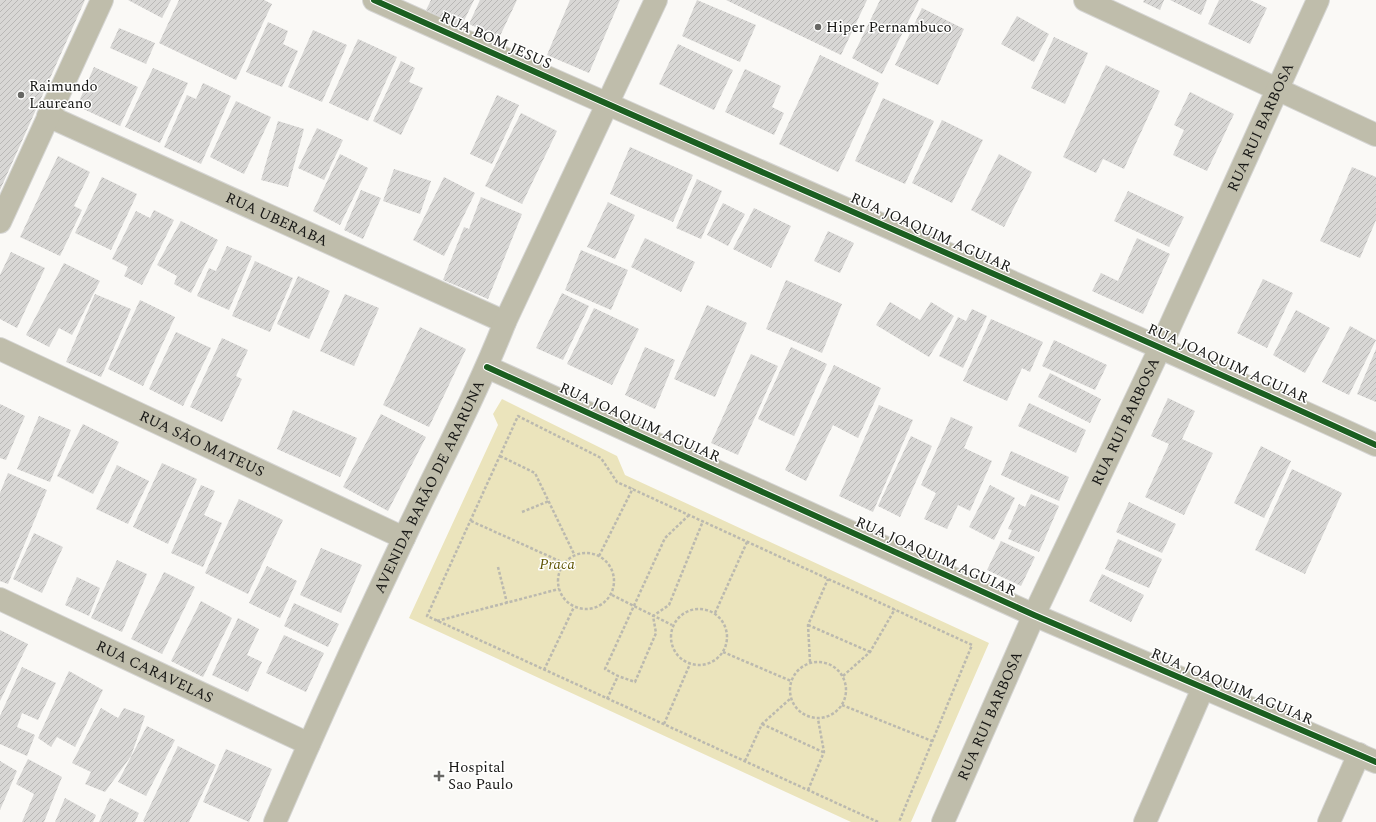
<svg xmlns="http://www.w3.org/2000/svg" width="1376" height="822" viewBox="0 0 1376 822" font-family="Spectral,serif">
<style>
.green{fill:#ebe4bc}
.building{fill:url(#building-hatch)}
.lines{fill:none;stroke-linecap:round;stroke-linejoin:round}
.minor-casing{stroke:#d5d5d3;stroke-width:24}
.tertiary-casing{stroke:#d5d5d3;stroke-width:24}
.path{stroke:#bbb9af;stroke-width:2.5;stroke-dasharray:3 2;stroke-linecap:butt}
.minor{stroke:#bfbdab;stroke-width:22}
.tertiary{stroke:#bfbdab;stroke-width:22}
.cycleway-casing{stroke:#fffffe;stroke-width:8}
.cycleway{stroke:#1b5e20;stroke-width:6}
.poi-dot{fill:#676764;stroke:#fffffe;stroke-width:1.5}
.labels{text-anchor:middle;stroke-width:3;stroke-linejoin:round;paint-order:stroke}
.poi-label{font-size:15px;fill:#181816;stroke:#fffffe;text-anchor:start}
.street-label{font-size:15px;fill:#181816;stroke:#fffffe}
.park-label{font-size:15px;font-style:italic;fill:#625707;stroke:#fffffe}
</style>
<defs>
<pattern id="building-hatch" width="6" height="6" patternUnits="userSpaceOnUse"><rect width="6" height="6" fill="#d8d7d5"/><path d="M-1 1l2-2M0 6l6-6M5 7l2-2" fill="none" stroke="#b9b8b6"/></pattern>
</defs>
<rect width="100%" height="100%" fill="#faf9f6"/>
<path class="green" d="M502,399l115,57 8,19 364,168 -78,179h-60l-442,-204 89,-193 -5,-11z"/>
<path class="building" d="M0,0h85l-85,190z
M128,0h43l-9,18z
M179,0h85l8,4 -36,76 -77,-37z
M431,0h43l-13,27 -35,-17z
M480,0h37l-18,38 -30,-14z
M570,0h50l-31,73 -42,-18z
M697,0l59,25 -16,37 -58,-26z
M726,0h141l-26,55z
M880,0h39l-37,74 -30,-16z
M1144,0h20l-4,10 -17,-8z
M1170,0h37l-6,15z
M1219,0h31l17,8 -17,36 -42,-20z
M922,8l42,21 -26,56 -43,-20z
M1017,16l32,18 -15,28 -33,-18z
M268,22l20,9 -5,13 15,7 -16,36 -36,-15z
M119,28l36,15 -9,21 -36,-16z
M313,30l34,15 -25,57 -34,-15z
M1054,37l34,16 -23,51 -34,-16z
M358,39l39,18 -29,64 -39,-18z
M678,44l55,26 -19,40 -55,-26z
M820,55l59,28 -41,89 -59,-28z
M401,61l14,7 -6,14 14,6 -22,47 -28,-14z
M1106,65l54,26 -36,78 -21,-10 -7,14 -33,-16z
M94,67l44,20 -18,39 -43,-20z
M153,68l35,15 -28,60 -35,-16z
M745,69l36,17 -9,21 12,6 -10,22 -49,-23z
M203,83l28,13 -30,68 -37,-17 23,-52 9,4z
M1190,92l44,22 -27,57 -34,-16 11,-25 -10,-5z
M497,95l22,10 -27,59 -22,-10z
M883,98l51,23 -29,63 -50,-23z
M236,101l35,16 -27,57 -34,-17z
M521,113l36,18 -35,73 -37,-18z
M942,120l41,20 -31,63 -40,-20z
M278,121l26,8 -16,58 -27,-7z
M317,128l26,12 -19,40 -26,-12z
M630,147l63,28 -20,47 -63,-28z
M340,154l28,14 -28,57 -27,-14z
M999,154l33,18 -28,55 -33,-17z
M58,156l32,16 -16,34 8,4 -22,46 -40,-19z
M1352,167l24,10v43l-16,38 -40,-17z
M394,169l37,12 -11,33 -37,-13z
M102,177l35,17 -26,56 -36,-17z
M444,177l31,16 -31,63 -31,-16z
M697,179l25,12 -21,48 -25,-11z
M361,190l20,8 -18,41 -19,-9z
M1128,191l56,26 -15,30 -55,-26z
M481,197l41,17 -34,85 -45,-19 21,-53 5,2z
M608,202l27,13 -20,44 -28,-12z
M723,203l22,11 -17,32 -21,-11z
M754,208l37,18 -20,42 -38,-19z
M154,210l20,10 -32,65 -18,-9 4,-9 -16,-8 24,-48 14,7z
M181,221l37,19 -27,53 -17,-9 3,-8 -20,-11z
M828,231l26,12 -14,30 -26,-12z
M645,238l50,24 -14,30 -50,-25z
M1137,238l33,16 -27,60 -51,-23 9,-18 17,8z
M227,246l25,10 -23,54 -32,-14 12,-28 7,3z
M581,250l47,20 -17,40 -46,-20z
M11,252l34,16 -28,60 -17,-9v-44z
M255,261l38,17 -23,54 -38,-16z
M64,263l36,18 -28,54 -13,-7 -10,19 -23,-12z
M298,276l32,15 -21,48 -32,-15z
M1263,279l30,14 -26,55 -30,-15z
M786,280l56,24 -20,49 -56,-24z
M562,293l27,13 -26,54 -27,-12z
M95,294l36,15 -30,68 -35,-15z
M345,294l34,14 -25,58 -34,-15z
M140,300l35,17 -32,69 -35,-17z
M890,302l30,18 11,-18 23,14 -25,41 -53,-32z
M707,305l40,18 -32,74 -41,-18z
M594,308l45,21 -27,56 -45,-21z
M972,309l15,7 -24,52 -24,-12 19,-39 8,4z
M1296,310l34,18 -25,45 -32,-18z
M991,319l52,23 -13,30 -8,-4 -15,33 -44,-20z
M1350,326l26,14 -27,55 -27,-13z
M420,327l46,22 -37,78 -46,-22z
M176,332l35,16 -28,58 -34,-17z
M222,338l26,12 -12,26 6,3 -20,43 -32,-15z
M1054,340l53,25 -12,25 -53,-24z
M645,347l30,13 -20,49 -30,-14z
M791,347l36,17 -33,72 -36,-17z
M1376,349v53l-19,-8z
M751,354l27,12 -40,89 -27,-12z
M834,365l47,23 -23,50 -25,-13 -27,56 -21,-11z
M1050,373l51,26 -11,24 -52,-26z
M1168,398l27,13 -13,28 31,14 -29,62 -39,-18 24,-53 -18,-8z
M1029,403l57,27 -10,23 -58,-27z
M0,404l25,12 -19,44 -6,-2z
M879,405l34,15 -40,92 -34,-16z
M293,410l64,28 -17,39 -63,-28z
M381,414l45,23 -38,74 -45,-24z
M39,416l32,14 -21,52 -33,-13z
M951,417l22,10 -9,21 28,13 -22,50 -12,-6 -11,24 -23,-10 12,-26 -15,-8z
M83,424l36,18 -26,52 -36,-18z
M911,436l21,10 -32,71 -22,-11z
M1261,446l30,15 -27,57 -30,-15z
M1011,451l58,26 -10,24 -58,-26z
M162,463l35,16 -29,65 -35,-17z
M117,465l32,16 -21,43 -32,-15z
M1292,469l50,24 -37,81 -50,-24z
M8,473l39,17 -39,94 -8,-3v-88z
M201,485l14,6 -11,24 18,8 -19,44 -32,-14z
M990,485l25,13 -21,42 -25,-13z
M1031,494l28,12 -20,46 -31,-13 4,-9 -4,-1 11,-25 6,3z
M239,499l44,21 -35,74 -43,-21z
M1129,502l47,22 -14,29 -46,-21z
M34,533l29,14 -21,46 -29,-14z
M1118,539l44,20 -13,29 -44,-19z
M1001,541l34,16 -14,29 -34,-16z
M321,548l41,17 -21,48 -41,-18z
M117,560l30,14 -25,58 -31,-14z
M267,566l30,15 -17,37 -31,-15z
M164,572l31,15 -33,67 -31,-15z
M1102,574l42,21 -13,27 -42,-21z
M77,577l23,11 -11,28 -24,-11z
M201,601l31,17 -29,59 -32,-16z
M294,603l45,21 -11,23 -44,-21z
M238,618l21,11 -12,26 15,7 -14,30 -36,-17z
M0,630l28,14 -28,57z
M284,635l40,18 -18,39 -40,-19z
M22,667l34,16 -18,37 -16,-7 -5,14 18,8 -8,21 -27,-12v-28z
M69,671l34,19 -28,57 -18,-10 -6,10 -13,-9z
M101,708l17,10 6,-10 21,8 -14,40 -26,36 -20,-8 6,-12 -19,-9z
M147,726l28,14 -29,56 -28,-14z
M178,746l38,19 -27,57h-44l-2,-1z
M226,749l46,20 -23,53 -46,-20z
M28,759l34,18 -18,45h-22l12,-28 -18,-10z
M0,761l17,10 -17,39z
M65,798l31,17 -3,7h-38z
M110,798l29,15 -4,9h-36z"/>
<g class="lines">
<defs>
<g id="minor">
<path d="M374,0c333,150 670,293 1002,445"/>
<path d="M1085,0l291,135"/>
<path id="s1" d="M48,116l457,206"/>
<path d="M0,222l102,-222"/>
<path id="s2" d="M0,349l404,189"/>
<path d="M487,367l547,248 342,147"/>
<path id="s3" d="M0,599l309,145"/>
<path id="s4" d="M943,822l91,-207 127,-269 157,-346"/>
<path d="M1145,822l58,-134"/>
<path d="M1329,822l30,-68"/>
</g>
<g id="tertiary">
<path id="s5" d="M275,822c41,-95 84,-190 129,-284 34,-72 72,-142 101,-216l151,-322"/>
</g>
</defs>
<use href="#minor" class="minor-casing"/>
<use href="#tertiary" class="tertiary-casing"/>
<path class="path" d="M500,456l35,17 39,81
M522,512l27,-11
M689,515l-24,23 -60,131 13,7 17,6 21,-49 -3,-17 16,-11 34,-84
M471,521l93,42
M558 581a28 28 0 1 1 56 0a28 28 0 1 1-56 0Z
M599,556l34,-68
M498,567l9,36
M612,595l60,30
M671 637a28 28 0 1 1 56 0a28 28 0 1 1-56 0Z
M715,613l32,-71
M437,621l122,-32
M808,625l62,27
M723,652l68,29
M790 690a28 28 0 1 1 56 0a28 28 0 1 1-56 0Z
M810,662l-2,-37 20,-46
M544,670l30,-63
M843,676l27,-24 25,-43
M607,699l11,-23
M842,705l90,36
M664,724l26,-60
M762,724l61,28
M745,761l17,-37 29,-26
M808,790l16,-38 -6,-33
M878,822l-451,-206 91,-200 83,42 16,24 355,163 -73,177"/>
<use href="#minor" class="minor"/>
<use href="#tertiary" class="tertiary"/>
<defs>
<path id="cycleway" d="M374,0c333,150 670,293 1002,445
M487,367l547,248 342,147"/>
</defs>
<use href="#cycleway" class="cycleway-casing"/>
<use href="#cycleway" class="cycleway"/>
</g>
<g class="poi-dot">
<circle cx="818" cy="27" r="4"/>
<circle cx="21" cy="95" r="4"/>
<path d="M437 770h4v4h4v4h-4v4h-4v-4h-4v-4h4z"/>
</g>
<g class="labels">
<g class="poi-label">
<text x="826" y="32">Hiper Pernambuco</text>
<text x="29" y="91">Raimundo<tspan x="29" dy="17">Laureano</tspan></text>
<text x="448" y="772">Hospital<tspan x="448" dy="17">Sao Paulo</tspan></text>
</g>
<g class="street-label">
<text transform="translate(496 40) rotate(24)" y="5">RUA BOM JESUS</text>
<text dy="5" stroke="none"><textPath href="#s4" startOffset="764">RUA RUI BARBOSA</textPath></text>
<text dy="5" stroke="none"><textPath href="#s1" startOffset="251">RUA UBERABA</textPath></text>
<text transform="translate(931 232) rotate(24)" y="5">RUA JOAQUIM AGUIAR</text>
<text transform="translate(1228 363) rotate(24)" y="5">RUA JOAQUIM AGUIAR</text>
<text transform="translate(640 422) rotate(24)" y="5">RUA JOAQUIM AGUIAR</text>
<text dy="5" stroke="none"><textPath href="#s4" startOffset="440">RUA RUI BARBOSA</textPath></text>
<text dy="5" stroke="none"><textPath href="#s2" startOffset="223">RUA SÃO MATEUS</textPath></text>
<text dy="5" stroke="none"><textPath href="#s5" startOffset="369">AVENIDA BARÃO DE ARARUNA</textPath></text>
<text transform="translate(936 556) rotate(24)" y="5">RUA JOAQUIM AGUIAR</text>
<text dy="5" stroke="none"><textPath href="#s3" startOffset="171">RUA CARAVELAS</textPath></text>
<text transform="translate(1232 686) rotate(23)" y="5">RUA JOAQUIM AGUIAR</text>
<text dy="5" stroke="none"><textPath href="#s4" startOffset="116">RUA RUI BARBOSA</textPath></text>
</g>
<g class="park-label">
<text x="557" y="569">Praca</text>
</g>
</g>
</svg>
